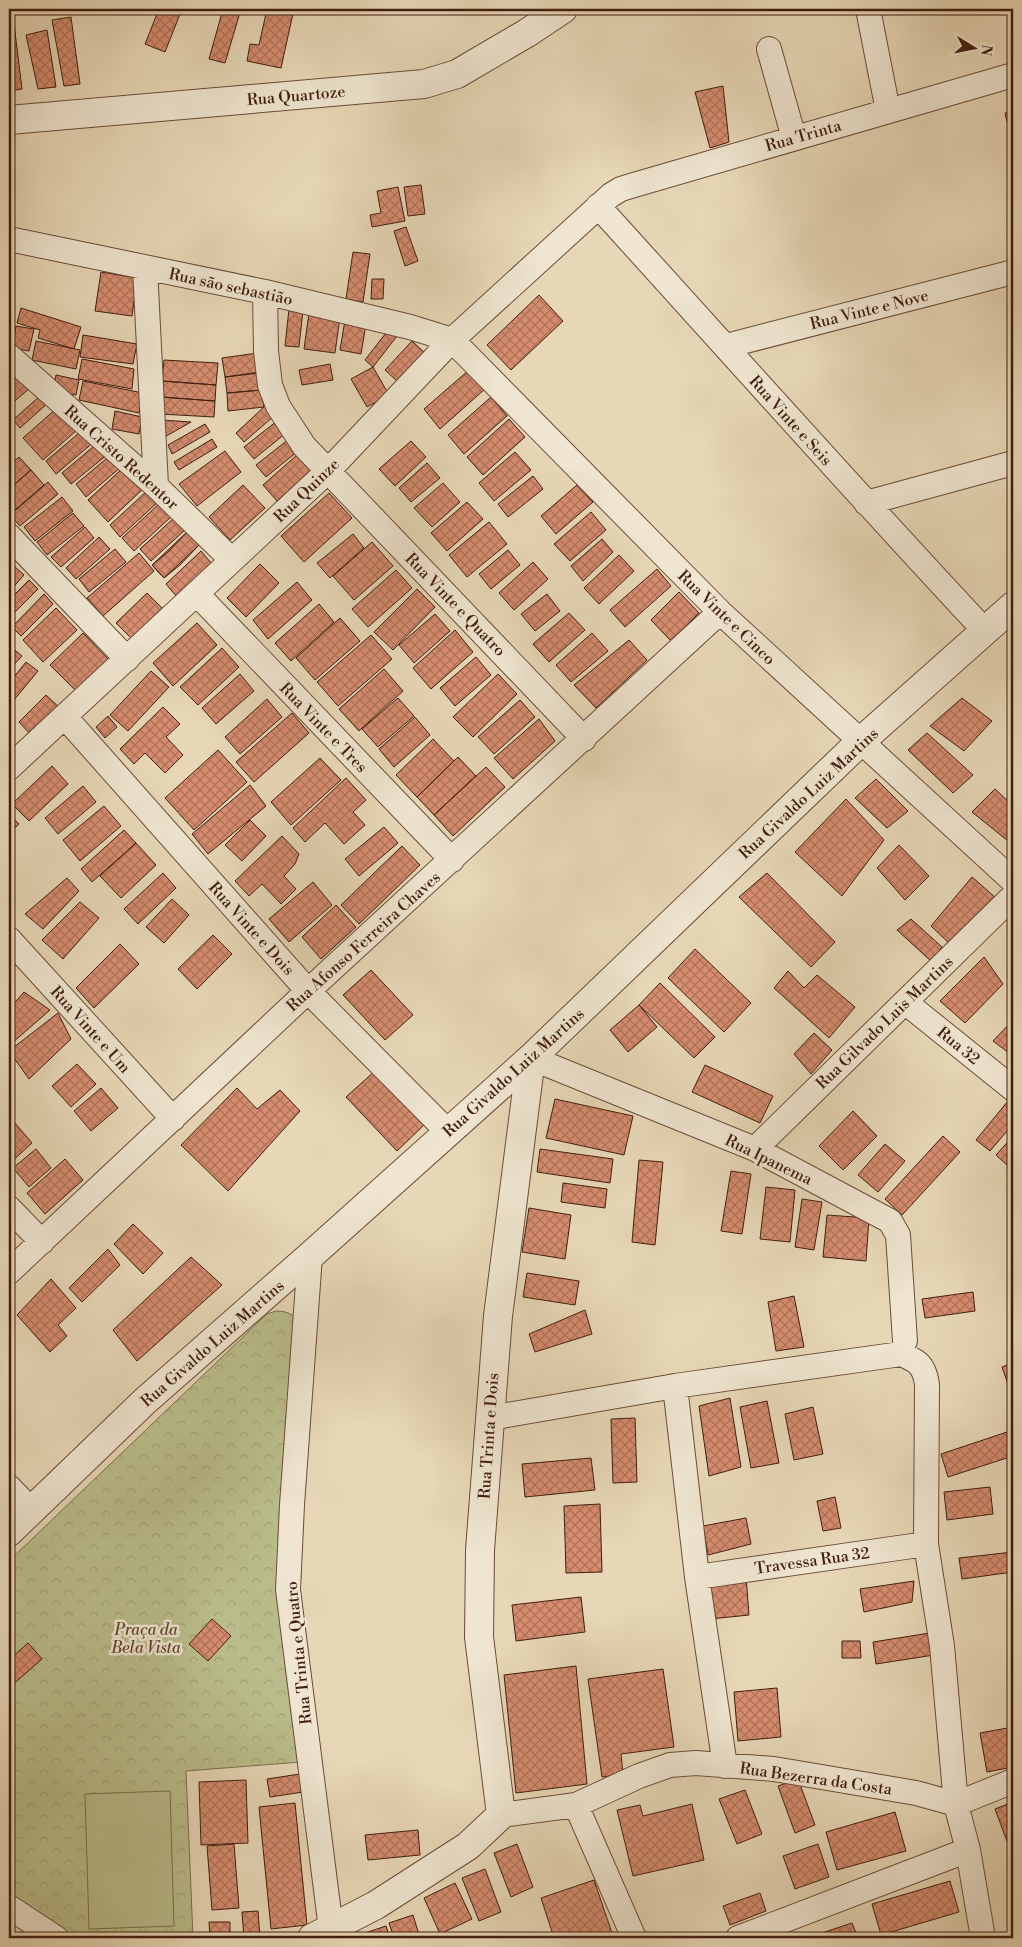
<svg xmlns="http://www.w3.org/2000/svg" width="1022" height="1947" viewBox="0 0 1022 1947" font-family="'Libre Bodoni',serif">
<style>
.park{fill:url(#park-crowns);stroke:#7e6d4d}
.garden{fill:#babd8b;stroke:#7e6d4d}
.building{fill:url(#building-cross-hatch);stroke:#411d0f}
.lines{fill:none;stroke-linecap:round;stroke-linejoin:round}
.minor-casing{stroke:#6a4c39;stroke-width:26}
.tertiary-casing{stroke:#6a4c39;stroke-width:30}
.minor{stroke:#efe5d0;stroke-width:24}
.tertiary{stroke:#efe5d0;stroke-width:28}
.labels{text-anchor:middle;stroke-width:5;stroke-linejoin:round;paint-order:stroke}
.street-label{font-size:16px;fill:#411d0f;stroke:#efe5d0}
.park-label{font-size:16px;font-style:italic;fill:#5f452e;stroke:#efe5d0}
</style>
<defs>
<pattern id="park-crowns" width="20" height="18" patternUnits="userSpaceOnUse" patternTransform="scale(1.25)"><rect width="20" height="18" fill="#babd8b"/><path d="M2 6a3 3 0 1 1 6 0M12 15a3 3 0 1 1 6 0" fill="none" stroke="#a1a277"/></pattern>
<pattern id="building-cross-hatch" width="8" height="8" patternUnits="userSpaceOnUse" patternTransform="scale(1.25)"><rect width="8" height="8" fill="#d68c6f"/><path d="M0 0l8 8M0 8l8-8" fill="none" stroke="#af725a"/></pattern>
</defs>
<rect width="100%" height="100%" fill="#e7d7b6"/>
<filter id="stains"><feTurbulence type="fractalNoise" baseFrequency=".004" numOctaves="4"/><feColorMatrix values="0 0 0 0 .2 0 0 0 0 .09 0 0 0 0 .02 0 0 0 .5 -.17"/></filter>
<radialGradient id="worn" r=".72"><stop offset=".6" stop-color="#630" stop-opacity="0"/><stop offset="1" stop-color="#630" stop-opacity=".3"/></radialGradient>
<path class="park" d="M276,1311c11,0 16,3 24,11l-21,249 22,191 -115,9 7,167h-117l-67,-44v-333l258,-247z"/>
<path class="garden" d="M170,1791l4,135 -85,3 -4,-135z"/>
<path class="building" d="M159,9h23l-17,43 -20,-8z
M223,9h18l-16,54 -16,-4z
M267,9h27l-13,59 -34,-7 3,-17 9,1z
M71,17l9,67 -16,2 -12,-66z
M14,24l8,65 -13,2v-60z
M47,30l9,57 -18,2 -12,-54z
M723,86l6,56 -19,6 -15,-56z
M1013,112v36l-8,-35z
M421,185l4,29 -17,2 -4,-29z
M398,187l7,34 -33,6 -2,-12 11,-2 -4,-22z
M406,227l12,34 -13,5 -11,-35z
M353,252l17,2 -7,48 -17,-3z
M101,272l36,6 -5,38 -37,-5z
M372,279h12l-1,20h-12z
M539,295l24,26 -52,49 -24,-25z
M21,308l60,19 -7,22 -36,-11 2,-8 -23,-7z
M289,309l14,1 -4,37 -14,-1z
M309,313l31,4 -5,36 -31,-4z
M345,320l21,4 -5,30 -21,-4z
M16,326l18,3 -5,22 -17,-3z
M389,329l8,7 -24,31 -8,-7z
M83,335l54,9 -4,20 -53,-7z
M36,341l44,9 -4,19 -44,-9z
M412,341l13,12 -27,29 -13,-12z
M258,353l2,19 -35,5 -3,-19z
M82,359l52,10 -2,20 -54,-10z
M164,360l54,3 -2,22 -54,-4z
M330,364l3,16 -31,5 -3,-15z
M373,367l16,28 -22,12 -16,-28z
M469,370l16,19 -45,40 -16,-20z
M17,373l13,15 -21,18v-26z
M260,373l2,17 -35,3 -2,-16z
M56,375l23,5 -3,15 -23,-4z
M83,381l60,12 -4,20 -60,-13z
M162,381l54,4 -1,16 -54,-4z
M262,390l2,17 -36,4 -1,-18z
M41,395l7,8 -28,25 -7,-8z
M161,397l54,4 -1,16 -54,-3z
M491,397l16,19 -43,38 -16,-19z
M265,406l9,10 -30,26 -8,-9z
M58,407l20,22 -35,31 -20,-22z
M115,411l27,6 -3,17 -27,-5z
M509,419l16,18 -42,38 -16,-18z
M161,420l30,2 -30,17z
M277,421l9,12 -32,26 -10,-12z
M205,424l5,8 -38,22 -4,-9z
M85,428l10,13 -39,33 -10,-13z
M212,439l5,8 -38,23 -5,-8z
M289,439l9,12 -32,26 -10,-12z
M411,441l15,16 -31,29 -16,-17z
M99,442l9,12 -37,30 -9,-11z
M225,451l16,21 -44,34 -18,-22z
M515,452l16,18 -37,31 -15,-18z
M112,454l10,12 -36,31 -10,-13z
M298,454l14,16 -35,31 -14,-16z
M19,457l12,13 -22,19v-23z
M427,463l13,15 -29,24 -12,-14z
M124,467l20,21 -36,34 -20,-22z
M31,470l13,15 -35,30v-26z
M533,476l10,13 -35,28 -10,-13z
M48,482l10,12 -38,32 -10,-11z
M443,483l17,19 -28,25 -18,-19z
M243,485l22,23 -35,32 -21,-23z
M577,485l16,17 -37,32 -15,-18z
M148,490l11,11 -39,36 -10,-12z
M329,493l23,25 -48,44 -23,-26z
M62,497l11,14 -38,30 -11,-14z
M467,502l16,17 -36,32 -16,-18z
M160,503l12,13 -38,35 -12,-13z
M591,512l15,18 -36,31 -16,-17z
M73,513l11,13 -37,29 -10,-13z
M175,517l11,12 -35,32 -11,-12z
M489,522l18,22 -40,33 -18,-22z
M85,527l9,11 -33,29 -10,-10z
M187,532l12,13 -19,20 -16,13 -12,-13 16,-13z
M187,532l12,13 -35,33 -12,-13z
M353,534l11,14 -34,30 -13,-15z
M99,537l11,12 -34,30 -10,-11z
M602,539l11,13 -30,29 -12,-15z
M372,542l21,24 -39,34 -21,-24z
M115,549l11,13 -37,30 -10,-13z
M508,550l12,15 -29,24 -12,-15z
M201,551l11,13 -35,33 -11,-13z
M139,553l15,18 -51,45 -16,-18z
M619,555l15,16 -35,33 -15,-16z
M533,562l15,17 -34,31 -15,-17z
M260,564l19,19 -33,34 -19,-19z
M14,566l10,9 -15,17v-20z
M657,569l14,17 -46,41 -15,-17z
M396,570l16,18 -44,39 -16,-18z
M29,580l9,9 -29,29v-18z
M297,582l15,18 -44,39 -15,-19z
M417,589l18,18 -42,43 -19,-18z
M679,592l20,21 -28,28 -20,-21z
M147,593l17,17 -31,30 -17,-17z
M44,594l9,10 -32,32 -9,-9z
M547,594l13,17 -25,20 -14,-17z
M319,604l15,18 -43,39 -16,-18z
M56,608l21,22 -34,32 -20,-22z
M569,613l16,17 -36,32 -16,-18z
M435,614l15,17 -36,32 -15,-18z
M340,618l20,23 -45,39 -19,-22z
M197,623l20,22 -44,41 -20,-23z
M455,630l18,22 -42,37 -18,-21z
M83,633l25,26 -32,32 -26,-26z
M592,633l16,18 -37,31 -15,-17z
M371,635l21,24 -54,47 -21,-24z
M629,640l18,20 -51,48 -22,-23z
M12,648l10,8 -13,14v-18z
M222,648l17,19 -41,38 -18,-18z
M476,657l15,18 -36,31 -15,-18z
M26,662l12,9 -29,35v-23z
M384,669l19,22 -44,40 -20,-22z
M151,671l18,16 -41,44 -18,-16z
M240,674l14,17 -38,33 -14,-16z
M498,674l19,20 -44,43 -20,-20z
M46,695l14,13 -28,28 -13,-14z
M398,698l16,18 -36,31 -16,-18z
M962,698l30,23 -28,30 -34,-25z
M267,699l15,18 -42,37 -15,-17z
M520,700l15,17 -41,37 -16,-17z
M163,707l17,17 -14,13 17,18 -18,18 -20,-20 -11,11 -14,-15z
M292,713l17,20 -55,49 -18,-20z
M108,716l9,11 -12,11 -9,-11z
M415,717l15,18 -36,32 -15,-18z
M539,719l16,22 -42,38 -19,-21z
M927,733l46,42 -20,18 -45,-43z
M433,739l21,22 -37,36 -21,-22z
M218,750l29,32 -53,48 -29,-32z
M458,757l18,19 -42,39 -17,-18z
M320,758l21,22 -50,45 -20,-23z
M52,766l16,18 -39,37 -17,-17z
M486,767l19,20 -52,49 -19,-21z
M346,778l20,22 -13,12 12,13 -21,19 -19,-21 -20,19 -12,-14z
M876,779l32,32 -21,17 -32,-30z
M250,785l16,21 -58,48 -16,-20z
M83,786l13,16 -38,32 -13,-16z
M995,789l18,17v29l-5,6 -36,-29z
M846,799l38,41 -42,56 -47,-44z
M104,806l17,20 -41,35 -17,-21z
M9,814l10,10 -10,10z
M9,814l10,10 -10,10z
M250,820l16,16 -24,25 -17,-16z
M384,827l14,16 -39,33 -14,-17z
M124,830l12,13 -44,39 -11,-13z
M282,836l17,18 -4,10 -11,12 12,13 -15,15 -19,-20 -13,12 -14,-15z
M136,843l20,22 -35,33 -21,-22z
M899,845l30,31 -24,24 -28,-32z
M402,846l18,19 -61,59 -18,-19z
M163,873l13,15 -38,36 -14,-15z
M767,873l68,69 -24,25 -72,-70z
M972,877l24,21 -45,47 -20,-19z
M67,878l12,13 -36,38 -18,-15z
M313,882l19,23 -43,37 -20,-23z
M172,899l17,16 -25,28 -18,-16z
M80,902l19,16 -36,41 -21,-19z
M336,905l20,22 -35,32 -19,-22z
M911,919l31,28 -10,15 -35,-32z
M213,935l19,19 -35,35 -19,-20z
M120,944l19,20 -45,44 -18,-20z
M695,949l56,54 -27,29 -56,-54z
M984,957l19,27 -38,39 -25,-22z
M371,970l42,45 -28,25 -42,-45z
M788,971l16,17 13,-13 38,32 -26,31 -55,-50z
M660,983l55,54 -21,21 -55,-53z
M24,992l26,18 -39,34 -2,-1v-34z
M639,1005l18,22 -29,25 -18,-22z
M58,1013l13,26 -42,40 -20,-28z
M1013,1020v36l-20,-15z
M814,1033l18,17 -21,24 -17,-20z
M77,1064l19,20 -25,23 -19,-21z
M705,1065l68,31 -13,27 -68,-31z
M376,1070l49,54 -28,27 -51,-54z
M101,1088l17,20 -27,23 -17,-20z
M237,1088l20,21 23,-19 20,21 -72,80 -47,-46z
M555,1099l78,17 -9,39 -78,-17z
M1008,1101l5,5v18l-23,27 -14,-11z
M853,1111l24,25 -34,34 -24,-24z
M9,1116l23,27 -23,21z
M943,1136l17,16 -58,63 -17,-16z
M1013,1136v24l-5,6 -12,-11z
M885,1144l20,17 -27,31 -20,-17z
M36,1149l15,19 -22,19 -16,-19z
M540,1149l73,10 -3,24 -73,-11z
M65,1159l18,21 -38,34 -18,-21z
M639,1160l24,2 -8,83 -23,-3z
M731,1171l20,3 -9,60 -21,-3z
M563,1183l44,6 -2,19 -44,-6z
M766,1187l29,3 -5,52 -30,-3z
M802,1199l20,3 -8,48 -19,-3z
M529,1208l42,7 -6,44 -43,-7z
M827,1215l42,3 -3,43 -43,-4z
M133,1224l30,29 -20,21 -29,-30z
M108,1249l12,16 -38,37 -13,-14z
M191,1257l31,28 -85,76 -24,-31z
M527,1273l52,8 -4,24 -52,-8z
M51,1279l25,29 -18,17 9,11 -17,16 -33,-37z
M973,1292l2,19 -50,7 -3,-19z
M794,1296l10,51 -28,4 -8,-49z
M585,1310l7,24 -57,18 -6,-18z
M1013,1363v19l-5,2 -6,-17z
M730,1398l11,69 -32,9 -10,-70z
M767,1401l12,62 -28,5 -11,-61z
M813,1407l10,47 -29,6 -9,-46z
M635,1418l2,64 -24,1 -2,-64z
M1013,1430v26l-65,21 -7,-23z
M591,1458l4,32 -70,7 -3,-33z
M990,1487l3,27 -46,6 -3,-28z
M835,1497l6,31 -18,3 -6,-30z
M600,1504l2,68 -36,1 -2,-67z
M746,1518l5,26 -43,11 -5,-29z
M1013,1552v20l-51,7 -3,-21z
M746,1576l3,39 -39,4 -2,-40z
M914,1581l-2,21 -48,10 -4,-23z
M581,1597l4,35 -69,9 -4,-36z
M212,1619l19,17 -23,25 -19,-17z
M930,1633l4,22 -58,9 -3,-22z
M842,1641h18l1,17h-19z
M28,1643l14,16 -31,27 -2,-2v-24z
M576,1666l11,118 -71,9 -12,-118z
M663,1669l11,78 -53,7 2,20 -21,3 -14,-98z
M777,1688l4,49 -43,4 -4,-49z
M1013,1727v40l-26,5 -7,-39z
M300,1774l3,18 -33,5 -3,-18z
M798,1779l17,46 -20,8 -17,-47z
M246,1780l2,63 -47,2 -2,-63z
M745,1790l17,44 -25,10 -18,-45z
M1013,1802v40l-5,2 -13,-35z
M295,1803l12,122 -36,4 -12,-122z
M692,1804l12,56 -71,16 -16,-66 23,-5 3,11z
M895,1812l11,39 -69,19 -11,-38z
M418,1830l2,25 -52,5 -3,-25z
M234,1844l5,64 -27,2 -5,-64z
M517,1844l16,43 -22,10 -17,-44z
M818,1844l11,33 -34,12 -12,-33z
M485,1869l16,43 -22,9 -17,-43z
M594,1880l18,53 -15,5h-43l-13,-40z
M950,1881l9,31 -78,23 -9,-31z
M455,1883l17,36 -32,15 -16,-36z
M760,1893l6,18 -36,14 -7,-19z
M258,1911l2,27h-16l-2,-26z
M413,1915l7,23h-26l-5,-15z
M209,1922h21v16h-20z
M852,1923l6,15h-51z
M386,1926l4,12h-27l-1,-4z"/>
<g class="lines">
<defs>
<path id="minor" d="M868,9l20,102
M769,49l25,89
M598,206c129,142 257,286 388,426
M9,239l256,53 145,35 42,13 268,272 293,269
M145,268l11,218
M265,292l1,59 4,34 8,21 26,40 280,293
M726,346l287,-74
M9,356l147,130 76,74
M866,503l147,-40
M9,536l118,123
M197,594l255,266
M65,717l243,274 140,141
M9,768l320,-298 123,-130 159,-145 10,-6 13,-4 379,-110
M9,939l164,180
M905,1002l108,87
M531,1058l224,91 135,72 8,14 7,106
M755,1149l258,-253
M9,1208l33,34
M310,1256l-18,249 -4,85 43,339
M9,1272l299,-281 412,-379
M675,1386l22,191 28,189
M490,1418l185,-32 226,-32c17,7 23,11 26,30l-1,160 16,102 14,158 12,46 15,88
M9,1487l23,24
M697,1577l229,-33
M576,1805l58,133
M501,1815l75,-10 63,-29 31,-11 26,-2 78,6 142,24 40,11 57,-23
M9,1907l47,31
M738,1938l230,-88"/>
<path id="tertiary" d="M9,120l415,-36 33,-10 70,-41 36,-24
M9,1532l136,-131 165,-145 221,-198 329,-316 153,-136
M312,1938l64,-33 92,-59 33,-31 -22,-178 1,-87 18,-234 33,-258"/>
</defs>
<use href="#minor" class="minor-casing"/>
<use href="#tertiary" class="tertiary-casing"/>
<use href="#minor" class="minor"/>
<use href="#tertiary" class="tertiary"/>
</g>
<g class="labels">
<g class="street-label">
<text transform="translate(296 95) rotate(-5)" y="6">Rua Quartoze</text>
<text transform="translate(803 135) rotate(-16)" y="6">Rua Trinta</text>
<text transform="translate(231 286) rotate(12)" y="6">Rua são sebastião</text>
<text transform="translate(869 309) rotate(-14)" y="6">Rua Vinte e Nove</text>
<text transform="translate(791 420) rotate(48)" y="6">Rua Vinte e Seis</text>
<text transform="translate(122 457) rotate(42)" y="6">Rua Cristo Redentor</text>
<text transform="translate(306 490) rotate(-44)" y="6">Rua Quinze</text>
<text transform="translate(456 604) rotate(46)" y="6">Rua Vinte e Quatro</text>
<text transform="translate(727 617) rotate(44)" y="6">Rua Vinte e Cinco</text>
<text transform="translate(324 727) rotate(46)" y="6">Rua Vinte e Tres</text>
<text transform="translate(808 793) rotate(-43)" y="6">Rua Givaldo Luiz Martins</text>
<text transform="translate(252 928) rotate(48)" y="6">Rua Vinte e Dois</text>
<text transform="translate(363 941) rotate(-42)" y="6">Rua Afonso Ferreira Chaves</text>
<text transform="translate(884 1022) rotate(-44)" y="6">Rua Gilvado Luis Martins</text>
<text transform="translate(91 1029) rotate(48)" y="6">Rua Vinte e Um</text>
<text transform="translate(959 1045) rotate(39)" y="6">Rua 32</text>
<text transform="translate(513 1072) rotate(-42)" y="6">Rua Givaldo Luiz Martins</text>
<text transform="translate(769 1159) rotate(26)" y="6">Rua Ipanema</text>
<text transform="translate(212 1343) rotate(-41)" y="6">Rua Givaldo Luiz Martins</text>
<text transform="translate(488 1436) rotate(-86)" y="6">Rua Trinta e Dois</text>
<text transform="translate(812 1560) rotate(-8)" y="6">Travessa Rua 32</text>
<text transform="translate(298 1653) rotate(-96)" y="6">Rua Trinta e Quatro</text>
<text transform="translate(816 1778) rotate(8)" y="6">Rua Bezerra da Costa</text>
</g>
<g class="park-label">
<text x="146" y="1635">Praça da<tspan x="146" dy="18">Bela Vista</tspan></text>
</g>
</g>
<rect width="1022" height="1947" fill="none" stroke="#e7d7b6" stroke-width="30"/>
<rect x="10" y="10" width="1002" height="1927" fill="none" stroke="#411d0f" stroke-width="2.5"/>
<rect x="15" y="15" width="992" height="1917" fill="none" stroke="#411d0f"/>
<g transform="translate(974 48) rotate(100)" stroke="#efe5d0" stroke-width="4" paint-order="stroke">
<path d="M0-4L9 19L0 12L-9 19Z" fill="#411d0f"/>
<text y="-8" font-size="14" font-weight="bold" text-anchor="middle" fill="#411d0f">N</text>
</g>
<rect width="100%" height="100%" filter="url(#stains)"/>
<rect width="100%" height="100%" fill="url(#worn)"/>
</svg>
